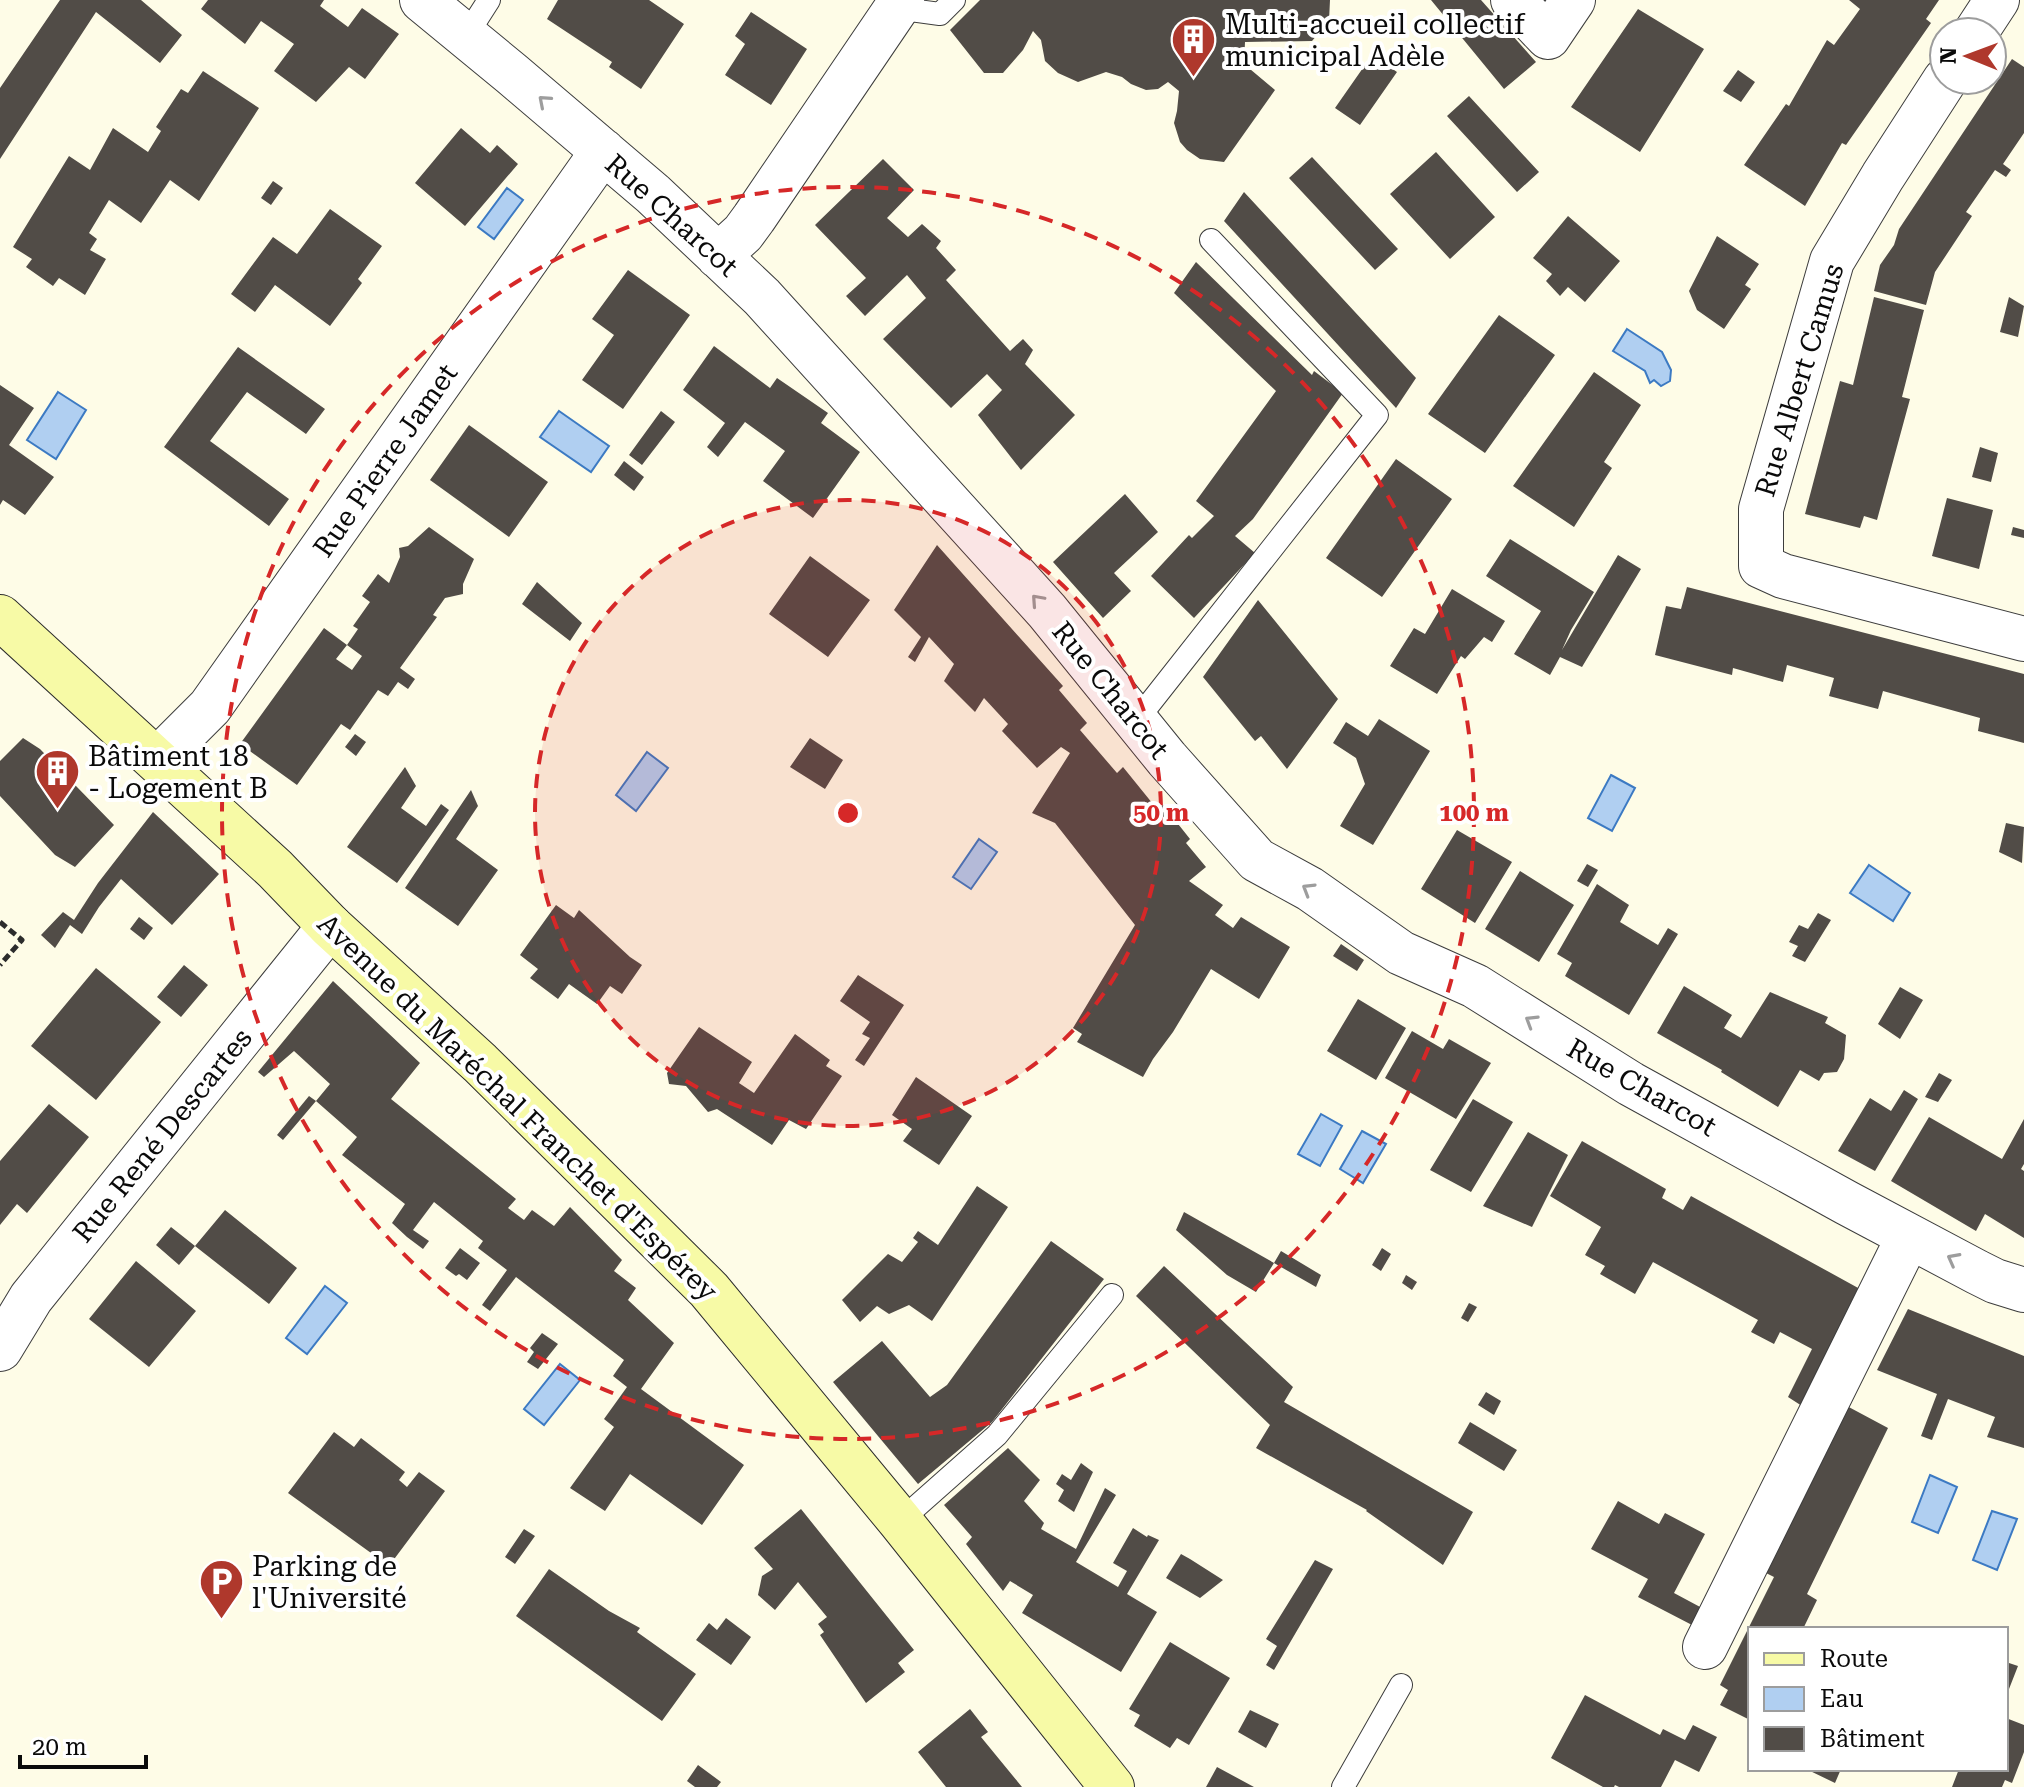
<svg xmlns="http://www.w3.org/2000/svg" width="2024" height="1787" viewBox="0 0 2024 1787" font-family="'Roboto Serif',serif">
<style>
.water{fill:#b0cff1;stroke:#3c7ac3;stroke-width:2}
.building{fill:#514c47}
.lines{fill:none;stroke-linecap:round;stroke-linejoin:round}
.service-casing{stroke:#3d3d3d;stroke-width:24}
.minor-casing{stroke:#3d3d3d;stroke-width:46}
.secondary-casing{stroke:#2c2c2c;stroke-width:46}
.path{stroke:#2c2c2c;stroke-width:5;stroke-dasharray:8 4;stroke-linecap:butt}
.service{stroke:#fff;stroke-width:22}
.minor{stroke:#fff;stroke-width:44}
.secondary{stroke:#f7faa6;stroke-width:44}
.oneway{stroke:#9d9d9d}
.ring{fill:none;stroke:#d62828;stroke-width:4;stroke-dasharray:14 10}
.labels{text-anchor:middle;stroke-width:8;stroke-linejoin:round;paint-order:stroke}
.poi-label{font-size:28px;fill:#0a0a0a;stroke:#fff;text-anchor:start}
.street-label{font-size:28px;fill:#0a0a0a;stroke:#fff}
.centre{fill:#d62828;stroke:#fff;stroke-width:4}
.ring-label{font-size:24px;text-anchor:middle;font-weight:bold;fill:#d62828;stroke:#fff;stroke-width:8;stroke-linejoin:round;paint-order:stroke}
</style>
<rect width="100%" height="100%" fill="#fefce7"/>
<path class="water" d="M507,188l16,12 -29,39 -16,-12z
M1627,329l35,23 9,18 -1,11 -9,5 -7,-6 -4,3 -5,-12 -32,-20z
M58,392l28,18 -30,49 -29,-19z
M559,411l50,35 -18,26 -51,-35z
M647,752l21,16 -32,43 -20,-16z
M1611,775l24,13 -23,43 -24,-13z
M979,839l18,13 -26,37 -18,-12z
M1869,865l41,28 -17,28 -43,-28z
M1321,1114l21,12 -22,40 -22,-12z
M1362,1131l24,13 -23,39 -23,-14z
M325,1286l22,17 -40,51 -21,-16z
M560,1364l20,16 -36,45 -20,-16z
M1930,1475l27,12 -19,46 -26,-11z
M1992,1511l25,8 -20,51 -24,-10z"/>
<path class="building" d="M60,0h81l41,35 -22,28 -64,-51 -96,147v-71z
M208,0h116l-4,6 28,21 14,-19 37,26 -34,45 -16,-12 -33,35 -42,-31 20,-27 -33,-23 -16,23 -44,-35z
M558,0h91l35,24 -43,65 -32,-22 3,-5 -65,-43z
M980,0h350l-1,21 -17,20 -67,1 -1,22 31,26 -51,72 -24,-3 -13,-9 -7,-8 -6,-19 3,-12 2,-20 -11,-9 -10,7 -12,1 -15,-6 -9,-7 -16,-5 -28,10 -20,-9 -13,-12 -4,-21 -8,-9 -10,19 -20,23h-19l-34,-43z
M1431,0h50l55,62 -32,27z
M1849,0h90l-13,19 5,4 -85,122 -4,-2 -37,63 -61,-41 42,-61 3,2 38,-66 7,5 26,-36z
M1638,9l66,40 -64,103 -69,-45z
M751,12l56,37 -36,56 -46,-30 20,-31 -10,-8z
M1372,55l25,17 -37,53 -25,-17z
M2012,59l12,8v66l-21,31 8,6 -5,7 -11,-7 -29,42 6,4 -37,56 -9,33 -52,-14 6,-26 14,-20 5,-16z
M1738,70l17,12 -14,20 -18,-11z
M203,71l56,37 -60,93 -29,-21 -29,43 -32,-23 -20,33 8,6 -7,11 16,9 -21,36 -26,-17 -6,8 -27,-19 6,-8 -19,-12 56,-91 21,14 23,-42 35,24 13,-21 -5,-4 25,-38 7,4z
M1469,96l70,76 -22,20 -70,-76z
M461,128l29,25 7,-8 21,19 -53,62 -50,-43z
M1436,152l59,65 -45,42 -60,-65z
M1312,157l86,92 -23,21 -86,-92z
M883,159l31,31 -27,28 21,19 14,-13 19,17 -5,7 20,22 -10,10 64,71 13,-12 10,11 -8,14 50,51 -54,55 -43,-55 24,-25 -15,-16 -36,34 -68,-69 43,-41 -19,-23 -42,41 -19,-20 20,-18 -51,-53z
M273,181l10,7 -12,17 -10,-7z
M1244,192l172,186 -20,30 -172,-187z
M330,209l52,37 -24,33 4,4 -32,43 -55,-41 -20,27 -24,-18 42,-57 24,17z
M1568,216l52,45 -35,41 -17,-15 -8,9 -14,-15 6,-7 -19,-16z
M1717,236l42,28 -14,21 6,4 -27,40 -27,-19 -8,-19z
M1196,262l116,113 2,-4 29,22 -90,126 -18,17 20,17 -61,65 -43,-42 38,-41 3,3 22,-22 -18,-15 80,-110 -102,-98z
M628,270l62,45 -67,94 -41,-29 32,-45 -22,-16z
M1874,297l50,13 -22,87 8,2 -33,121 -13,-4 -4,12 -55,-14 35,-133 13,4z
M2009,297l15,9 -6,31 -18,-5z
M1499,315l56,40 -70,98 -57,-39z
M714,346l56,42 7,-10 51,35 -7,10 39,29 -47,66 -50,-37 22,-30 -40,-29 -27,35 -11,-10 18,-24 -42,-33z
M238,347l87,62 -19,25 -59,-42 -37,49 79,58 -20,27 -105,-79z
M1594,372l47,33 -37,57 8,6 -38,59 -61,-41z
M0,385l34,23 -25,37 45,32 -29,38 -22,-15 -3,5z
M661,411l14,11 -33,43 -13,-10z
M469,425l79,57 -39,55 -79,-57z
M1980,447l18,6 -7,29 -19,-5z
M1396,459l56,40 -70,98 -56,-39z
M624,461l20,16 -10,14 -20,-16z
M1125,494l33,38 -44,41 17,18 -28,27 -50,-56z
M1947,498l46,12 -14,59 -47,-13z
M429,527l45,32 -11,25v10l-18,4 -12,17 4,2 -37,51 15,11 -7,10 -10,-7 -10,14 -10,-6 -28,40 -9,-6 -44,61 -57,-41 84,-116 23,17 -11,14 16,11 10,-14 -15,-11 11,-16 -5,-3 17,-24 -8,-6 16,-22 11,9 11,-26 -1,-9 9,-2z
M2013,527l11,3v8l-13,-3z
M1510,539l84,53 -23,38 -9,20 56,-95 23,14 -59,98 -22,-10 -10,18 -36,-21 27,-43 -55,-35z
M937,545l126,141 -4,4 28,33 -7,7 37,43 6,-6 34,42 6,-4 27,34 -4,4 20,24 -17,14 34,24 -8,10 18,13 8,-11 49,30 -31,52 -48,-30 -38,63 -20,27 -10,18 -66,-35 5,-8 -9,-6 62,-103 -80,-102 -23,-10 38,-60 -9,-6 -24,21 -35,-37 6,-7 -24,-26 -9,14 -31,-31 10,-17 -25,-27 -14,25 -7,-5 13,-20 -27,-27z
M810,556l60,44 -42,57 -59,-43z
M537,582l45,41 -12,18 -48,-37z
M1687,587l337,87v69l-46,-12 2,-13 -97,-27 -5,18 -49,-13 5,-18 -47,-13 -4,17 -50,-14 -1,7 -77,-20 11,-49 15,3z
M1452,589l53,32 -13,21 -8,-5 -19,22 -4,-3 -24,38 -47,-28 24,-38 11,6z
M1258,600l80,99 -51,70 -26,-33 -6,5 -52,-64z
M1379,719l51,32 -57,94 -33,-19 25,-42 -9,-26 -23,-15 13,-21 22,14z
M355,734l11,8 -10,14 -11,-9z
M23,738l17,11 74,76 -39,42 -20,-12 -55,-59v-35z
M810,738l33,22 -18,29 -35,-22z
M405,767l11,19 -15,22 25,18 15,-22 8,6 -52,73 -50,-36z
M471,790l7,16 -22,33 42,31 -40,56 -53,-38z
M153,812l66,62 -47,51 -51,-46 -22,28 -17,27 -12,-9 -15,23 -14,-13 22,-23 11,8 24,-37z
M2006,823l18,4 -2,36 -23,-11z
M1457,830l55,32 -37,61 -54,-34z
M1587,864l11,6 -10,17 -11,-6z
M1520,871l54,34 -35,57 -54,-33z
M1597,884l32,21 -9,17 38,23 10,-17 10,6 -49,81 -64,-39 7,-13 -15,-9z
M556,905l18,13 5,-8 51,47 12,8 -20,29 -12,-8 -13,18 -28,-20 -11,15 -28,-21 8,-9 -18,-14z
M1818,913l13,7 -26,42 -13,-6 6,-10 -9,-4 10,-17 9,4z
M139,917l14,11 -9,12 -14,-11z
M1341,944l23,16 -7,11 -24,-15z
M184,965l24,20 -27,32 -24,-20z
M96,968l65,54 -65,78 -65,-54z
M858,975l46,30 -40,61 -9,-6 15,-22 -8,-4 8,-12 -30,-21z
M333,981l87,82 -29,36 125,100 -8,9 16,12 8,-10 22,16 16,-19 52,53 -8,11 22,17 -8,12 46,43 -33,46 103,76 -42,60 -72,-51 -25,37 -35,-23 44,-61 -10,-8 23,-32 -14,-11 11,-16 -108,-83 -26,34 -8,-6 25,-35 -29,-22 5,-7 -49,-39 -21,28 16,11 -6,8 -16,-12 -15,-14 13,-19 -63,-49 15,-18 -41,-36 -33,39 -6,-5 32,-39 7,5 14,-17 -36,-33 -30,26 -6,-5z
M1684,986l48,29 -8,13 17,10 29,-46 58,25 -3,6 21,12 -2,24 -7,13 -13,1 -5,8 -19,-11 -22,37 -57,-35 1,-2 -65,-37z
M1900,987l23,13 -23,39 -22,-15z
M1358,999l48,29 -30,52 -49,-29z
M699,1027l53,35 -13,21 15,10 41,-59 35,26 -4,6 16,10 -36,53 -17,-9 -17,25 -55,-36 -9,3 -22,-26 -17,-2 -2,-11z
M1412,1031l31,18 6,-10 42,24 -35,56 -71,-41z
M1939,1073l13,7 -14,22 -13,-5z
M916,1077l56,39 -33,49 -36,-24 9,-12 -20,-14z
M1904,1090l14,9 -43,72 -37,-20 32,-53 21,13z
M1473,1099l40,23 -42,70 -41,-22z
M49,1104l40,33 -62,76 -10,-9 -17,21v-64z
M1929,1117l73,42 22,-40v45l-3,5 3,2v67l-39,-24 -9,17 -85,-50z
M1528,1132l40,23 -36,72 -49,-21z
M1582,1141l84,48 -4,9 21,12 8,-14 169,93 -58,117 -14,-9 24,-48 -32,-17 -6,12 -23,-12 7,-12 -105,-58 -18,32 -35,-20 5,-8 -20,-11 16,-28 -51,-31z
M977,1186l31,21 -76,114 -23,-16 -20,9 -12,-8 -17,16 -18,-22 46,-46 14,8 16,-20 -5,-4 5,-7 20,14z
M225,1210l72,58 -28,36 -74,-58z
M1184,1212l90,51 -18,29 -29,-17 -51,-45z
M171,1227l24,19 -16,19 -23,-20z
M1051,1241l53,38 -112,143 -74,62 -85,-102 49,-41 48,56 17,-12z
M460,1248l20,15 -13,17 -8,-6 -3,2 -11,-8z
M1382,1248l9,6 -10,17 -9,-6z
M1281,1251l40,24 -5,12 -42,-24z
M136,1261l60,50 -47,56 -60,-48z
M1164,1266l129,121 -9,15 189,110 -30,53 -77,-54 1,-1 -111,-62 14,-23 -134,-129z
M1406,1275l11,7 -5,8 -10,-7z
M1469,1303l8,4 -9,15 -7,-4z
M1908,1309l116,47v92l-37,-11 8,-20 -47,-18 -16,41 -11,-4 16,-42 -60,-24z
M542,1333l16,11 -20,25 -11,-7 7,-10 -4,-4z
M1486,1392l15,9 -7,14 -16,-10z
M1845,1405l43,23 -81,166 10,6 -14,29h-53v91l-30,-15 8,-15 -8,-5 54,-108 -10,-5z
M1470,1422l47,28 -13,21 -46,-28z
M334,1432l20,15 7,-9 44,34 -6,8 8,7 12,-15 26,19 -56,75 -101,-73z
M1008,1448l32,32 -16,21 20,22 -3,6 35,20 29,-61 11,7 -40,67 42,25 9,-16 -14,-8 20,-35 14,9 1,-2 11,5 -32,54 30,18 -36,60 -99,-59 11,-18 -23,-14 -7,10 -37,-47 6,-7 -28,-32z
M1081,1463l12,9 -19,40 -16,-11 6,-11 -8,-6 6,-10 9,6z
M1618,1501l41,23 6,-11 40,21 -31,59 28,15 -10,17 -54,-28 10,-18 -57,-30z
M801,1509l113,141 -16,13 7,9 -39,31 -46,-68 4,-3 -6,-8 9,-7 -29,-35 -23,28 -17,-15 4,-19 11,-7 -19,-21z
M524,1529l11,7 -20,28 -10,-7z
M1181,1554l9,5 33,21 -23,18 -34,-20z
M1315,1560l18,9 -59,101 -8,-5 11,-19 -11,-7z
M549,1569l60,42 31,17 -3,4 59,42 -34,47 -146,-105z
M726,1618l25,19 -20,28 -35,-25 13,-17 8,7z
M1170,1642l60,36 -41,67 -12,-7 -7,10 -36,-22 6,-11 -11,-6z
M2006,1662l12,4 -9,23 -3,-1z
M1585,1695l75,40 3,-6 22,11 8,-15 24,12 -18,35 -24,-12 -14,27h-42l-4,-2 -1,2h-11l-52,-29z
M970,1709l18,23 -7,5 41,50h-76l-28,-35z
M1250,1710l29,14 -13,24 -28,-16z
M2006,1718l18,7v27l-12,31 -7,-3 -3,7h-50l7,-18h47z
M698,1765l23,17 -4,5h-22l-8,-6z
M1217,1767l37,20h-48z
M1806,1769h35l-6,14z"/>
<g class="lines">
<defs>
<path id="service" d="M896,8l44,6 14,-14
M466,36l23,-36
M1136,721l241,-306 -166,-175
M900,1521l97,-86 115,-140
M1343,1787l58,-102"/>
<path id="minor" d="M422,0l90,74 141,120 109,103 285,314 120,148 90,101 53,29 91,64 74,33 156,98 216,119 130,69 18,9 29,9
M1513,0l35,37 25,-37
M1976,32l21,-32
M1945,80l-62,96 -51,85 -71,248v57l22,10 241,63
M718,256l25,-23 11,-15 148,-218
M161,762l12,-18 37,-37 393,-556
M0,1349l31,-51 299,-372
M1705,1647l204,-411"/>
<path id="secondary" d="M0,617l275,252 55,57 150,137 229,227 191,231 212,266"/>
</defs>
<use href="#service" class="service-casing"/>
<use href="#minor" class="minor-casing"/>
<use href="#secondary" class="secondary-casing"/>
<path class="path" d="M0,922l22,18 -22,25"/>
<use href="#service" class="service"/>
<use href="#minor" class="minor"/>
<use href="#secondary" class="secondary"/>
</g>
<defs><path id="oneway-chevron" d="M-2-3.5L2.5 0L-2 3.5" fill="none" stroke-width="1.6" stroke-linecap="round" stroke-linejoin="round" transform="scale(2)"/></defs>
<g class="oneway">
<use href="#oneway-chevron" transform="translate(544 101) rotate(-139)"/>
<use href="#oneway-chevron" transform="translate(1037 600) rotate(-132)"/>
<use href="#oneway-chevron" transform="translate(1308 889) rotate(-149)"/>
<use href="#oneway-chevron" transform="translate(1531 1021) rotate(-148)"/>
<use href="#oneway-chevron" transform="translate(1953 1259) rotate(-152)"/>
</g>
<circle cx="848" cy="813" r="313" fill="#d62828" fill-opacity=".12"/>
<g class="ring">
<circle cx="848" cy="813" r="313"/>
<circle cx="848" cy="813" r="626"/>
</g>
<defs>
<symbol id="building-pin" viewBox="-11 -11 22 30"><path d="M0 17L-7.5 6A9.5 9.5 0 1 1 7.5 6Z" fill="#af382c" stroke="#fff"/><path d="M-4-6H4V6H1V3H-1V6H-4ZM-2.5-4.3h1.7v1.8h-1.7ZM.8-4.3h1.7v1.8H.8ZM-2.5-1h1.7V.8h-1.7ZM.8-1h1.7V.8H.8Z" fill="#fff"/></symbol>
<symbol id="parking-pin" viewBox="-11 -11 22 30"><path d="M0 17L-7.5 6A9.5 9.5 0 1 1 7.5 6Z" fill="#af382c" stroke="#fff"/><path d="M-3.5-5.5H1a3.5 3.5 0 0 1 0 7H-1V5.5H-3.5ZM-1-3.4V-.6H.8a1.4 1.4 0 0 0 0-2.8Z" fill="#fff"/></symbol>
</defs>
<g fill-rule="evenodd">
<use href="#building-pin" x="1168" y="14" width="51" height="69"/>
<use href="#building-pin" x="32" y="746" width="51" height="69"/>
<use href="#parking-pin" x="196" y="1556" width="51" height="69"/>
</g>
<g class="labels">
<g class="poi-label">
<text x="1225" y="34">Multi-accueil collectif<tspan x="1225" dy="32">municipal Adèle</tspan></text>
<text x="88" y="766">Bâtiment 18<tspan x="88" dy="32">- Logement B</tspan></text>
<text x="252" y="1576">Parking de<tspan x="252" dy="32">l'Université</tspan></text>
</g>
<g class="street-label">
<text transform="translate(672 215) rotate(42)" y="10">Rue Charcot</text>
<text transform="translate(1799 380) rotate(-73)" y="10">Rue Albert Camus</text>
<text transform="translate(385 460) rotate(-55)" y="10">Rue Pierre Jamet</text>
<text transform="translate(1111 690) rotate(51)" y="10">Rue Charcot</text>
<text transform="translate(1642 1087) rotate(30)" y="10">Rue Charcot</text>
<text transform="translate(518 1107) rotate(44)" y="10">Avenue du Maréchal Franchet d'Espérey</text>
<text transform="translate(162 1135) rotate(-51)" y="10">Rue René Descartes</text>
</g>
</g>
<circle cx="848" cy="813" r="12" class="centre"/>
<g class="ring-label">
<text x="1161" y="821">50 m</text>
<text x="1474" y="821">100 m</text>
</g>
<rect x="1748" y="1627" width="260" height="144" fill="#ffffff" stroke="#9d9d9d" stroke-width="2"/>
<rect x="1764" y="1653" width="40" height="12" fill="#f7faa6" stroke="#9d9d9d" stroke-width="2"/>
<text x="1820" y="1667" font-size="24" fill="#0a0a0a">Route</text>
<rect x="1764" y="1687" width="40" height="24" fill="#b0cff1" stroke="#9d9d9d" stroke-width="2"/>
<text x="1820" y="1707" font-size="24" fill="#0a0a0a">Eau</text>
<rect x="1764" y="1727" width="40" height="24" fill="#514c47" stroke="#9d9d9d" stroke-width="2"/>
<text x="1820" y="1747" font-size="24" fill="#0a0a0a">Bâtiment</text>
<g transform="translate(1968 56) rotate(271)"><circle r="38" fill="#ffffff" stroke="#9d9d9d" stroke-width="2"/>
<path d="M0-6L14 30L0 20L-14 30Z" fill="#af382c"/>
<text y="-12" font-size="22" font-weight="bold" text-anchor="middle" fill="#0a0a0a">N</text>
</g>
<path d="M20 1755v12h126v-12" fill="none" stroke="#0a0a0a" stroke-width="4"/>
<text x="32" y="1755" font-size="24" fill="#0a0a0a" stroke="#ffffff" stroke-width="6" paint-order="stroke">20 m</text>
</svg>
